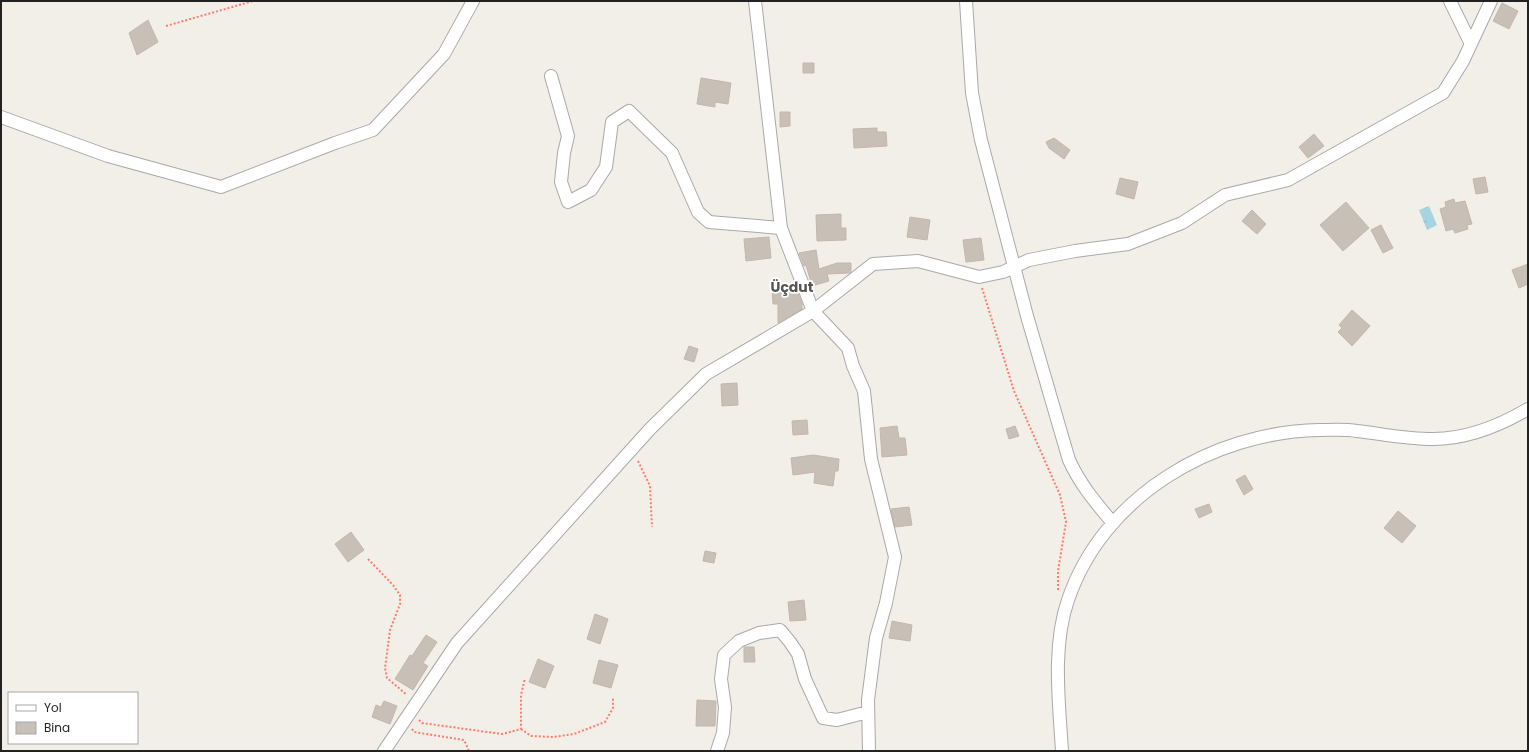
<svg xmlns="http://www.w3.org/2000/svg" width="1529" height="752" viewBox="0 0 1529 752" font-family="Poppins,sans-serif">
<style>
.water{fill:url(#water-ripples)}
.building{fill:#c8bfb7;stroke:#c5b6aa}
.lines{fill:none;stroke-linecap:round;stroke-linejoin:round}
.minor-casing{stroke:#a9a9a9;stroke-width:14}
.path{stroke:#ff7c6d;stroke-width:2;stroke-dasharray:2 2;stroke-linecap:butt}
.minor{stroke:#fff;stroke-width:12}
.labels{text-anchor:middle;stroke-width:3.5;stroke-linejoin:round;paint-order:stroke}
.neighbourhood-label{font-size:14px;font-weight:bold;fill:#555;stroke:#fff}
</style>
<defs>
<pattern id="water-ripples" width="26" height="14" patternUnits="userSpaceOnUse"><rect width="26" height="14" fill="#a7d4e1"/><path d="M2 4q2-2 4 0t4 0M15 11q2-2 4 0t4 0" fill="none" stroke="#8fb6c1"/></pattern>
</defs>
<rect width="100%" height="100%" fill="#f2efe8"/>
<path class="water" d="M1429,206l8,19 -10,5 -8,-20z"/>
<path class="building" d="M1502,3l16,8 -9,18 -16,-8z
M148,20l10,22 -21,13 -8,-22z
M803,63h11v10h-11z
M701,78l30,5 -3,21 -13,-2v5l-18,-3z
M780,112h10v14l-10,1z
M877,128v4h9l1,14 -33,2 -1,-19z
M1314,134l10,12 -16,12 -9,-11z
M1054,138l16,12 -6,9 -15,-11 -3,-6z
M1485,177l3,15 -12,2 -3,-15z
M1120,178l18,4 -4,17 -18,-5z
M1454,199l1,4 10,-2 7,23 -5,1 1,4 -13,4 -2,-4 -7,2 -6,-22 6,-2 -1,-5z
M1346,202l23,26 -26,23 -23,-26z
M1252,210l14,14 -9,10 -15,-13z
M841,214v14h5v12l-29,1 -1,-26z
M910,217l20,3 -3,20 -20,-3z
M1381,225l12,23 -10,5 -12,-23z
M769,237l2,21 -25,3 -2,-22z
M981,238l3,22 -18,2 -3,-22z
M816,250l3,19 18,-6h14v9l-2,1 -22,1 2,7 -17,5 -6,-21 -2,1 -5,-13z
M1528,264v20l-9,4 -7,-18z
M788,287v5l9,-1 5,12v6l-24,14v-19h-5l-1,-16z
M1352,310l18,16 -18,20 -14,-14 4,-4 -3,-3z
M689,346l9,3 -4,13 -10,-3z
M737,383l1,22 -16,1 -1,-22z
M807,420l1,14 -15,1 -1,-14z
M897,426l2,12h6l2,17 -25,2 -2,-29z
M1015,426l4,10 -10,3 -3,-10z
M813,455l26,4 -1,12h-3l-2,15 -19,-3 1,-11 -22,3 -2,-17z
M1245,475l8,14 -9,6 -8,-15z
M1209,504l3,8 -13,6 -4,-9z
M909,507l3,18 -17,2 -4,-18z
M1398,511l18,15 -14,17 -18,-15z
M351,532l13,18 -16,12 -13,-18z
M705,551l11,2 -2,10 -11,-2z
M804,600l2,20 -16,1 -2,-19z
M595,614l13,5 -8,25 -13,-5z
M892,621l20,4 -2,16 -21,-3z
M426,635l11,7 -14,21 5,3 -15,24 -18,-11 15,-24 2,1z
M744,647h10l1,15h-11z
M538,659l16,7 -9,22 -16,-6z
M599,660l19,5 -7,23 -18,-5z
M697,700l19,1 -1,25h-19z
M384,701l13,5 -7,18 -18,-7 4,-12 5,2z"/>
<g class="lines">
<defs>
<path id="minor" d="M755,1l26,227 32,83 35,37 5,18 11,25 7,68 24,98 -9,46 -10,35 -8,62 1,51
M966,1l6,92 9,47 46,176 42,144c11,24 26,42 43,62
M1450,1l21,43
M551,76l17,60 -4,17 -3,29 7,20 23,-12 15,-23 6,-45 17,-11 43,42 26,59 11,10 72,6
M1,117l107,39 113,31 114,-44 38,-13 71,-76 29,-53
M384,751l73,-108 193,-214 56,-55 107,-63 60,-47 45,-3 61,16 24,-5 26,-12 46,-9 53,-7 54,-21 43,-28 63,-15 155,-87 20,-32 28,-60
M717,751l6,-18 2,-26 -4,-28 3,-24 15,-14 20,-8 21,-3 10,12 8,12 7,25 18,39 14,2 31,-8
M1062,751c-3,-49 -10,-105 6,-151 35,-104 145,-168 251,-170 13,0 26,-1 38,1 26,3 50,8 76,8 34,0 66,-13 95,-30"/>
</defs>
<use href="#minor" class="minor-casing"/>
<path class="path" d="M166,26l87,-25
M982,288l32,103 46,104 6,27 -8,49v21
M638,461l12,25 2,41
M368,559l25,26 7,10v9l-10,26 -5,38 2,10 20,17
M419,720l3,3 80,11 19,-5v-34l4,-17
M412,729l2,3 50,8 5,11
M521,729l10,7 22,1 21,-3 31,-12 8,-14v-11"/>
<use href="#minor" class="minor"/>
</g>
<g class="labels">
<g class="neighbourhood-label">
<text x="792" y="292">Üçdut</text>
</g>
</g>
<rect width="1529" height="752" fill="none" stroke="#222222" stroke-width="4"/>
<rect x="8" y="692" width="130" height="52" fill="#ffffff" stroke="#a7a7a7"/>
<rect x="16" y="705" width="20" height="6" fill="#ffffff" stroke="#a7a7a7"/>
<text x="44" y="712" font-size="12" fill="#222222">Yol</text>
<rect x="16" y="722" width="20" height="12" fill="#c8bfb7" stroke="#a7a7a7"/>
<text x="44" y="732" font-size="12" fill="#222222">Bina</text>
</svg>
